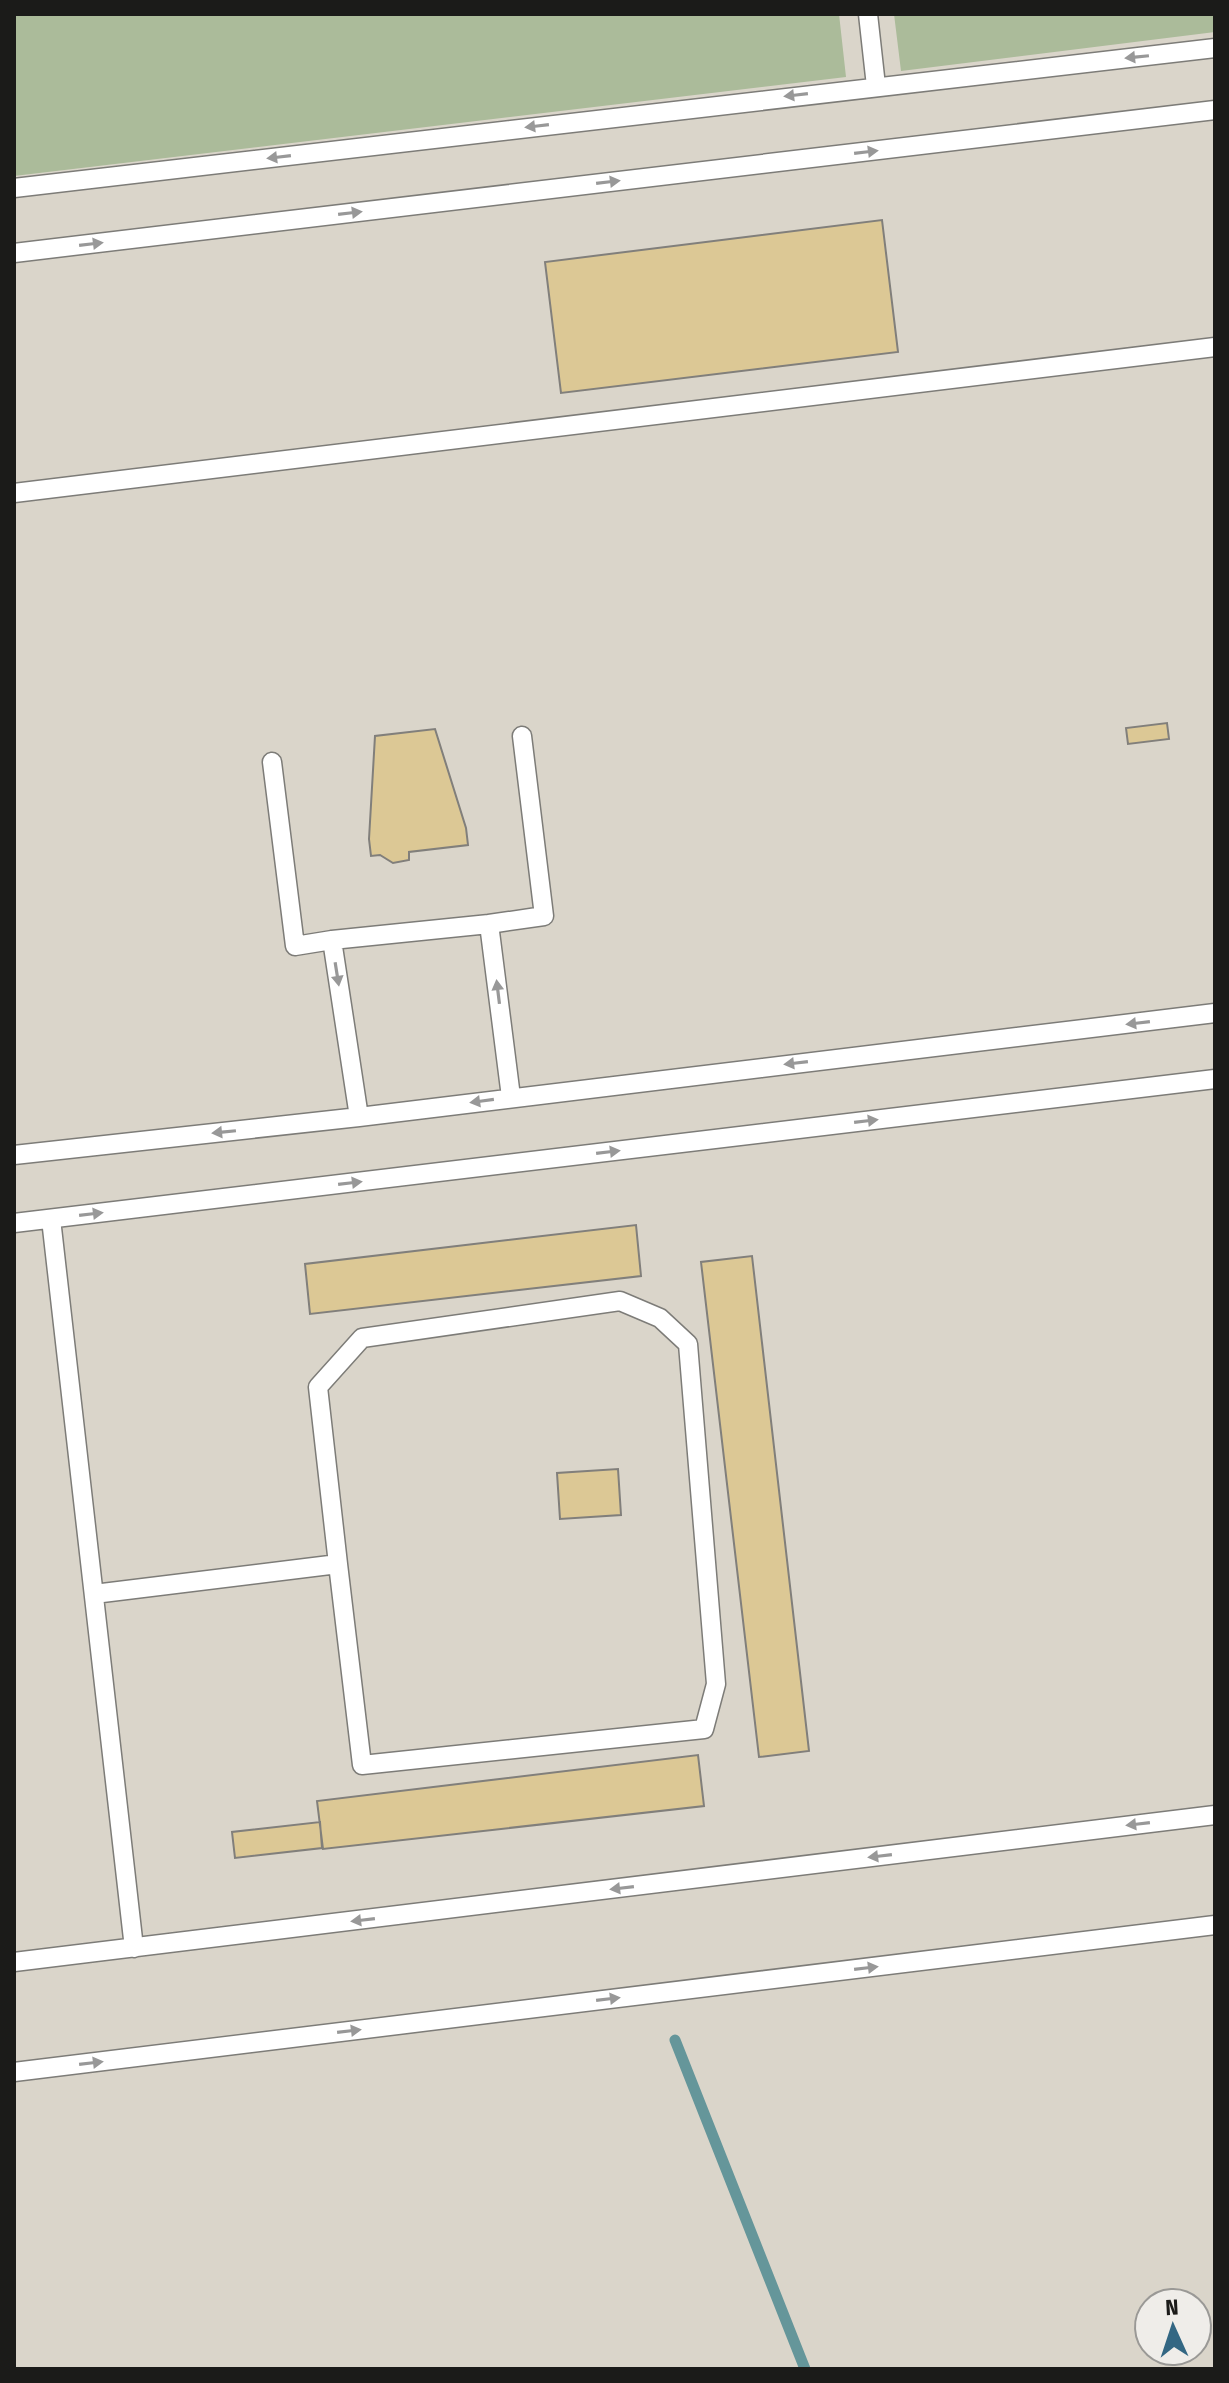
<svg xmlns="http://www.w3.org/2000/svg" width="1229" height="2383" viewBox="0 0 1229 2383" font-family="'Fira Sans Condensed',sans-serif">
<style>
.built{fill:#dad5ca;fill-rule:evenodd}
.green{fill:#abbb9a}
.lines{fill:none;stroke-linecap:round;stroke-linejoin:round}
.stream{stroke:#65969a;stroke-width:11}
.building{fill:#dcc895;stroke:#817f7b;stroke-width:2}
.service-casing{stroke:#7d7c78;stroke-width:21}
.service{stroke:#fff;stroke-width:18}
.oneway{fill:#989898}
</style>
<rect width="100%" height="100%" fill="#e2e0dc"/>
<path class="built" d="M14,14h1201v2355h-1201zM1149,2303h48v48h-48z"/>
<path class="green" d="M14,14h825l7,63 -832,99z
M894,14h321v18l-314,39z"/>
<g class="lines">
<path class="stream" d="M675,2040l130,329"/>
</g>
<path class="building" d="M882,220l16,132 -337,41 -16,-131z
M1167,723l2,16 -41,5 -2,-16z
M435,729l31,99 2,17 -59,7v8l-16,3 -13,-8 -9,1 -2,-17 6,-103z
M636,1225l5,51 -331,38 -5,-50z
M752,1256l57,495 -50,6 -58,-495z
M618,1469l3,46 -61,4 -3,-46z
M698,1755l6,51 -381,43 -6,-48z
M320,1822l2,26 -87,10 -3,-26z"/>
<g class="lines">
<defs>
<path id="service" d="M868,14l8,72
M14,188l1201,-140
M14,253l1201,-143
M14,493l1201,-146
M272,762l23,184 37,-6
M489,924l55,-8 -22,-180
M359,1117l-27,-177 157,-16 22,173
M14,1155l345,-38 856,-104
M51,1219l83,729
M14,1223l1201,-144
M94,1594l244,-30 24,201 342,-36 12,-45 -28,-340 -28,-26 -40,-17 -258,37 -44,49 20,177
M14,1962l1201,-147
M14,2072l1201,-147"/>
</defs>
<use href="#service" class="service-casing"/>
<use href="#service" class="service"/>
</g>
<defs><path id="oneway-solid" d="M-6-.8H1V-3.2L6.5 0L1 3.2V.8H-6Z" transform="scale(2)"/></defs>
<g class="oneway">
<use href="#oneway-solid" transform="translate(1137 57) rotate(174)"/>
<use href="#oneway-solid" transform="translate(796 95) rotate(173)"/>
<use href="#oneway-solid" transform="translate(537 126) rotate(173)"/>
<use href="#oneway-solid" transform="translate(866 152) rotate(-7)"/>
<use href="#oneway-solid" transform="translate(279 157) rotate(173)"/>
<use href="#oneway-solid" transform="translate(608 182) rotate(-7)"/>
<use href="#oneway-solid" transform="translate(350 213) rotate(-7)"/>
<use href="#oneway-solid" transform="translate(91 244) rotate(-7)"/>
<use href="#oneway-solid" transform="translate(337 974) rotate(81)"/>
<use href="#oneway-solid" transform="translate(498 992) rotate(-97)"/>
<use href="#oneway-solid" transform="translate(1138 1023) rotate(173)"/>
<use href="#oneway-solid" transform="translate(796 1063) rotate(173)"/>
<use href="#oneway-solid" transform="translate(482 1101) rotate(172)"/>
<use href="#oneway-solid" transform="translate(866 1121) rotate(-7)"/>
<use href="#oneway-solid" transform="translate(224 1132) rotate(174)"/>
<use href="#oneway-solid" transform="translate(608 1152) rotate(-7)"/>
<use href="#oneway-solid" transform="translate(350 1183) rotate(-7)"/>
<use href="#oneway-solid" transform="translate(91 1214) rotate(-7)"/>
<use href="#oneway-solid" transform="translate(1138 1824) rotate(173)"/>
<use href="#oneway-solid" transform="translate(880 1856) rotate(173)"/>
<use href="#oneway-solid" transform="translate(622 1888) rotate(173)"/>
<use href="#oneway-solid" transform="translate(363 1920) rotate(173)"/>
<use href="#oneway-solid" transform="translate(866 1968) rotate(-7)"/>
<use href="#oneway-solid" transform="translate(608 1999) rotate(-7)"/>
<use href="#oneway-solid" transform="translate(349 2031) rotate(-7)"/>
<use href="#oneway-solid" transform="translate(91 2063) rotate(-7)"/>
</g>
<rect width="1229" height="2383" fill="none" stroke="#1b1b19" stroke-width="32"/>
<g transform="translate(1173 2327) rotate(357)"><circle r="38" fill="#efede9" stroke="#9a9996" stroke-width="2"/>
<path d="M0-6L14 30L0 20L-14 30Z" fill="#336783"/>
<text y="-12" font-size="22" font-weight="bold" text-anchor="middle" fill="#1b1b19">N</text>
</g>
</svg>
